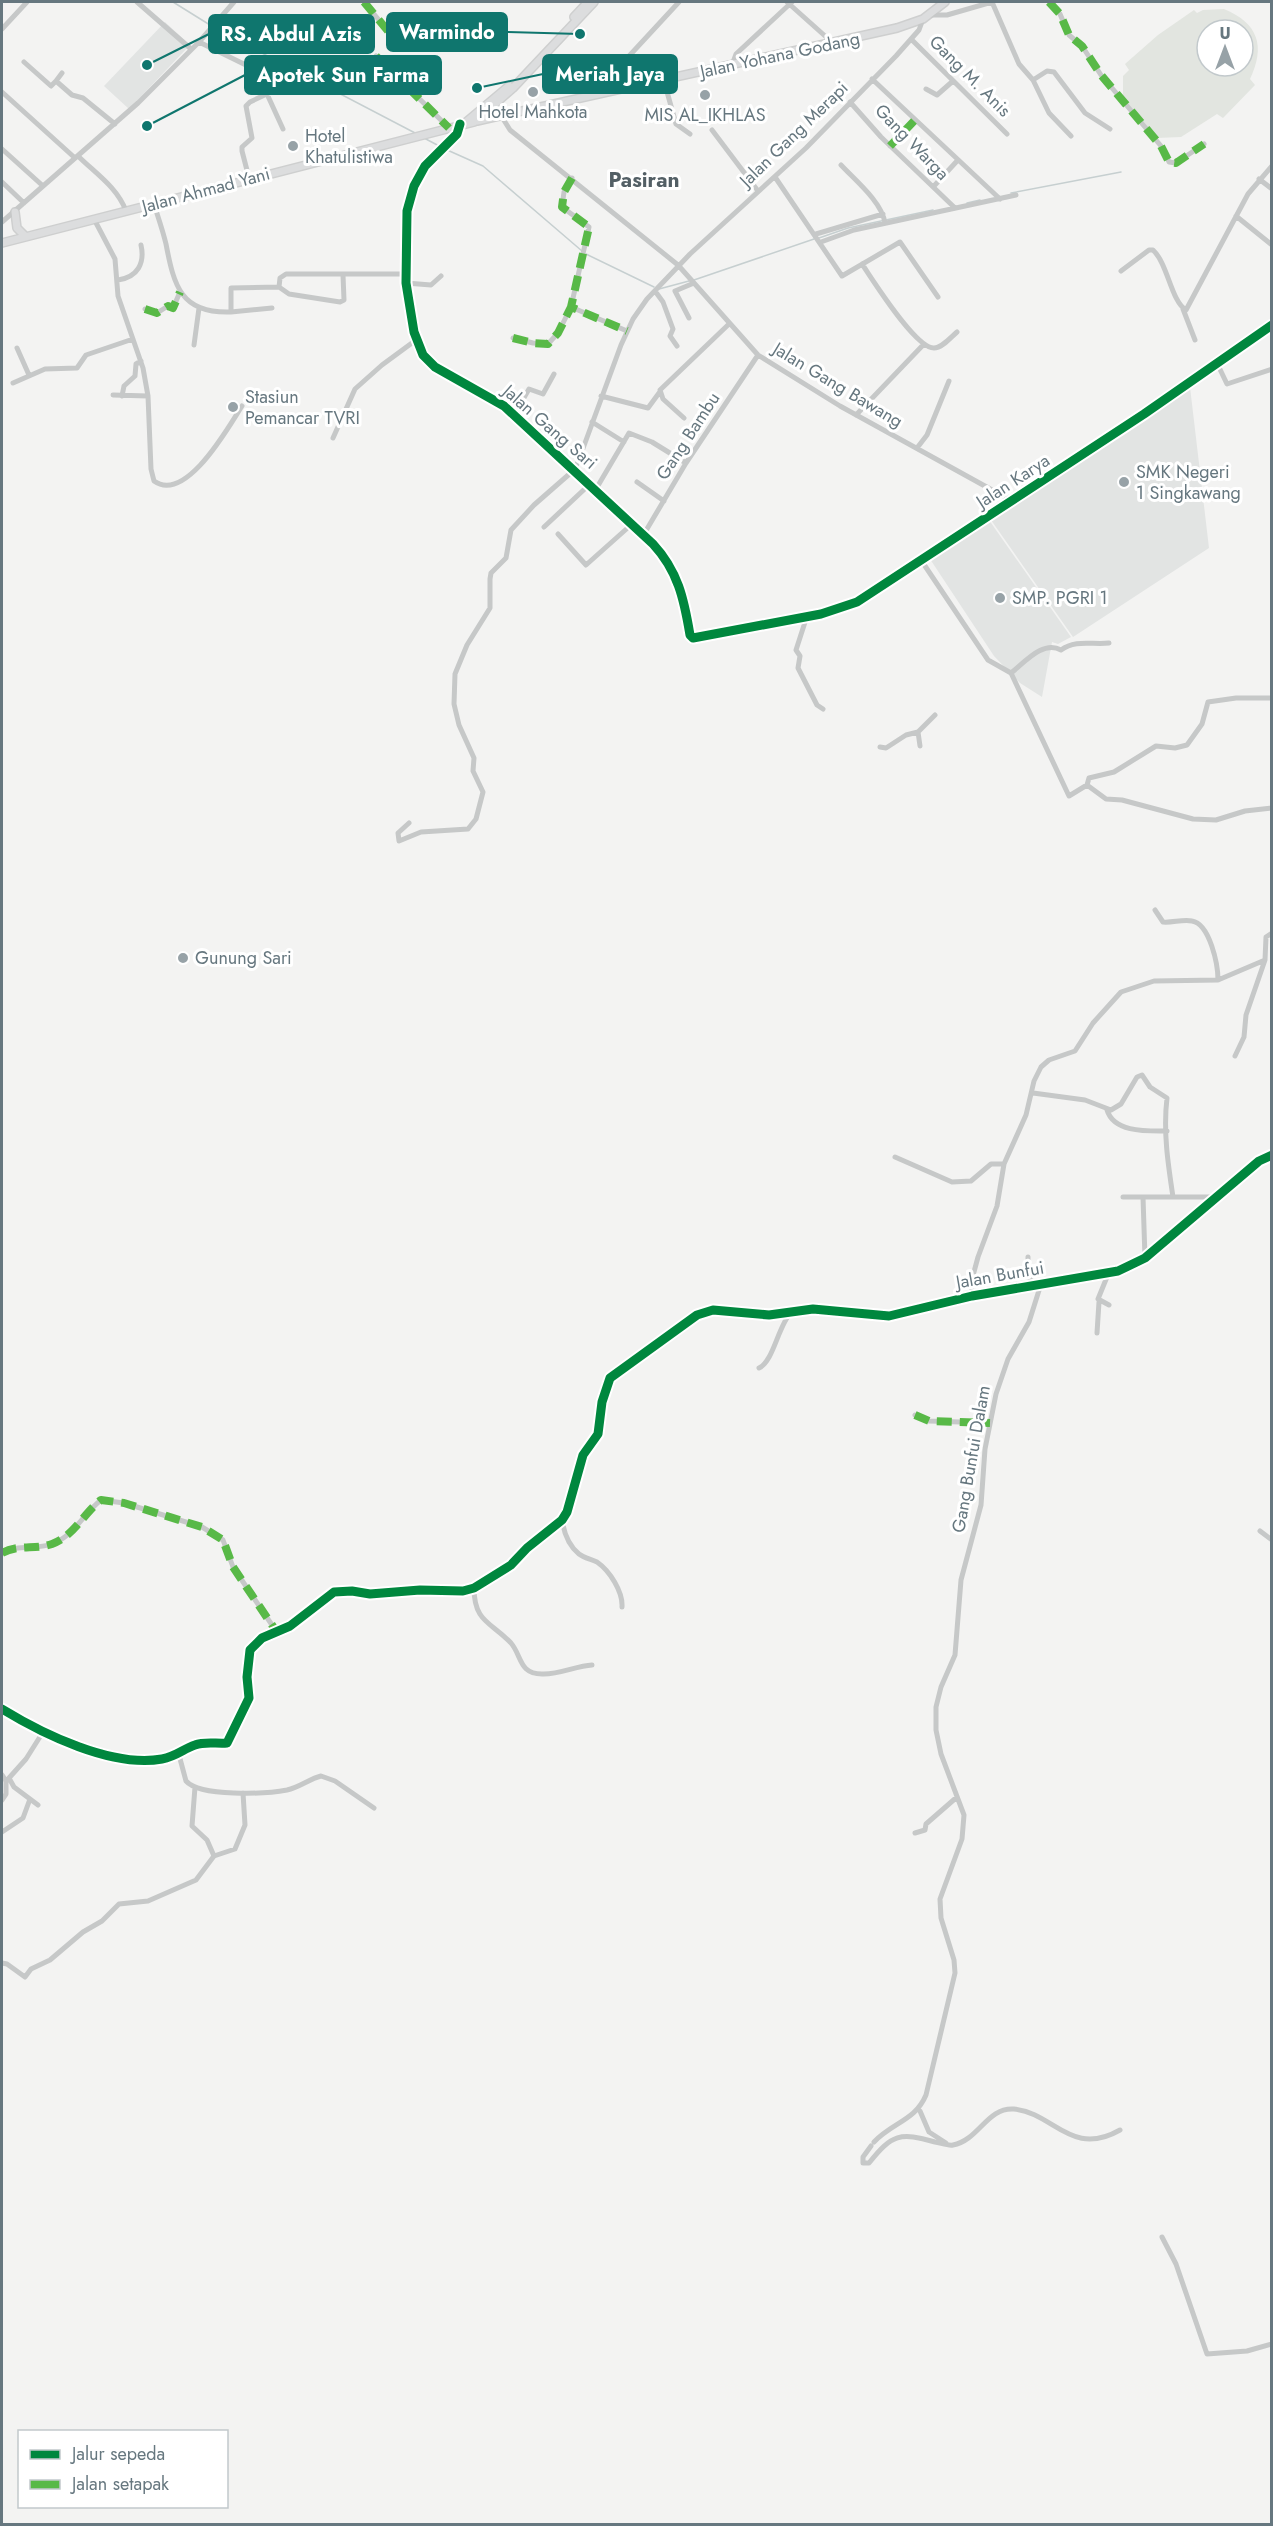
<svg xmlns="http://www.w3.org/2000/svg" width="1273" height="2526" viewBox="0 0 1273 2526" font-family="Jost,sans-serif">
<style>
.built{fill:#e2e4e3}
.green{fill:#e2e5e0;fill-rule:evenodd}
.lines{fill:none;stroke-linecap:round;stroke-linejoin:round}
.stream{stroke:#c6cfd0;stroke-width:1.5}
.major-casing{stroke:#cecfcf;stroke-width:10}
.minor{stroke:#c6c8c8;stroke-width:5}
.major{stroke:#dcddde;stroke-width:7}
.quiet{stroke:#58b947;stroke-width:8;stroke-dasharray:15 8;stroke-linecap:butt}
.cycleway-casing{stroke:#fff;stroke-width:13}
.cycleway{stroke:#00873e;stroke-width:9}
.poi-dot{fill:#97a2a7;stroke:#fff;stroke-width:2}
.labels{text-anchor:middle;stroke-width:6;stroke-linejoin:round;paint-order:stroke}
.street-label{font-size:18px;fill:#66777f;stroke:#fff}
.poi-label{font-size:18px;fill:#66777f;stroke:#fff;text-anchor:start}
.quarter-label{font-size:21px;font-weight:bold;fill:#535f65;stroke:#fff}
.leader{fill:none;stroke:#0f766e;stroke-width:2}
.callout-dot{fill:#0f766e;stroke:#fff;stroke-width:2}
.callout{fill:#0f766e;stroke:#0f766e;stroke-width:2}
.callout-label{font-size:20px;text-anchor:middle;font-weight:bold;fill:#fff}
</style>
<rect width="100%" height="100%" fill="#f3f3f2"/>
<path class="built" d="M165,22l25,23 -61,64 -25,-23z
M1190,387l19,161 -136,89 -82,-117z
M989,520l82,117 -13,7 -6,-2 -10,55 -22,-14 -26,-27 -64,-97z"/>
<path class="green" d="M1224,9c34,14 42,37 26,70l5,6 -32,33 -6,-4 -36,23 -24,1 -34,-40v-22l6,-6 -4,-6 33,-29 36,-25 3,3 6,-3zM1207,30h36v36h-36z"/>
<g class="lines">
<path class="stream" d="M173,2l37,23
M214,28l203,106
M424,138l17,9
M445,149l38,17 99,85
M1011,193l110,-21
M967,203l13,-3
M819,238l29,-10 85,-18
M586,254l68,33
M694,280l120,-41
M659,289l30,-8"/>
<defs>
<path id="major" d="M574,17l14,-15
M477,121l420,-93 26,-9 22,-17
M465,123l44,-37
M15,212l2,16 8,8
M2,243l472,-121 39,-34 81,-86"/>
</defs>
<use href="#major" class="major-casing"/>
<path class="minor" d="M137,2l54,47
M364,2l24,29
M787,2l47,42
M992,2l27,62 14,16 16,33 22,23
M1049,2l11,12 9,21 13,11 19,29 60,71 8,16 7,1 28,-19
M930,15h17l45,-13
M2,29l25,-27
M911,39l96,95
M199,42l53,26
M376,56l73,72
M24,62l27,24 5,-5 16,14 11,3 32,26
M732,65l4,-11 56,-52
M872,79l128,120
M1033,80l14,-9 7,1 31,41 25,16
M56,81l6,-8
M664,81l12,43 14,10
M926,89l11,6 16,-14
M2,92l73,66
M267,94l16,35
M593,95l86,-93
M850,102l31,35 74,71
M495,106l15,24 168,135 80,90 82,51 172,95
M460,124l-3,10 -32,32 -11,20 -7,25 -1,72 8,49 9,23 12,12 69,39 149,138c25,27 31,55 37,91l3,3 128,-24 36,-12 287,-188 128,-89
M712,130l46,61
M890,146l24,-25
M2,149l41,37
M78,156c17,17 39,31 48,55
M841,165c14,15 41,37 44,58
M775,177l67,99 58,-34 38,55
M249,178l-7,-27v-4l10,-9 -6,-32 4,-4 38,-18
M572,178l-8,14 -2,15 27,20 -18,80 56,24
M1259,179l13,10
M2,182l22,21
M934,186l23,-25
M154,204c4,13 9,27 12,40 8,42 15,70 65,68v-24l48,-1
M1236,216l36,29
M94,219l21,40 3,37 25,72 5,28 3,73 3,12c32,23 75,-55 88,-75
M2,222l136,-119 61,-61 35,-40
M816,234l67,-20
M821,242l33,-12 162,-35
M862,264c11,16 53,84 72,84 8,0 17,-11 23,-16
M1121,271l28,-21h4c15,14 18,51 33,60l62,-116 24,-28
M118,280c20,-3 27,-17 23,-35
M406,283l25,2 10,-9
M279,287l1,-9 6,-4h119
M279,287l10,7 51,8 4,-2 -1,-25
M655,291l8,11 10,27 -3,7 7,10
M145,309l12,4 11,-7 5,2 7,-16
M1183,309l12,31
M231,312l41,-4
M689,318l-14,-27 19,-8
M513,338l20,5 15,1 10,-11 13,-26
M194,345l5,-37
M17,348l12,27
M1217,363l10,21 45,-15
M13,383l32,-14 32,-1 9,-13 47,-16
M113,395l35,1
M122,396l2,-10 11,-10 1,-12 5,-3
M601,396l47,12 11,-15
M514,415l15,-26 14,5 11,-20
M856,415l68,-71
M684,418l-21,-19 -3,-9 69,-66
M592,422l32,20
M333,438l22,-49 27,-24 34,-25
M917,448l10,-13 22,-54
M637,482l27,19
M596,489l33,-56 23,9 34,21
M544,527l46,-43
M558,534l28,31 46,-41
M644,534l42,-71 72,-108
M921,560l67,100 23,13 58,123 18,-11 19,14 16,1 71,19 23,1 29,-9 27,-3
M807,616l-11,34 4,6 -2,12 19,37 6,4
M1011,673c14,-11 32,-33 50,-23 15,-11 31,-5 48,-7
M918,732l2,14
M880,747l6,1 20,-13 12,-3 17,-17
M1087,785l2,-7 25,-6 42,-26 19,2 12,-3 15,-21 6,-22 28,-4h36
M409,823l-11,10 1,8 22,-9 47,-3 8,-10 7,-27 -10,-21 1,-13 -15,-33 -5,-21 1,-30 12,-29 23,-37v-29l1,-6 15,-15 5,-28 23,-25 40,-35 4,-8 43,-117 12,-26 14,-20 43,-45 116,-106 90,-92 23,-26 4,-11
M1155,910l8,12c9,1 20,-3 29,-1 18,3 26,44 26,59
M1235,1056l9,-19 2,-22 19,-55
M1033,1093l52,7 26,10 10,-6 16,-27 5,-2 8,12 17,11c-4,33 1,66 6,99
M1107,1110c7,23 41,21 60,21
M895,1157l57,25 19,-1 20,-17h13
M1123,1197h96
M1143,1197l2,61
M1028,1257v17l5,12
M1109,1272l-11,27 11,6
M972,1296l-1,-13 7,-26 19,-51 7,-42 22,-49 8,-34 7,-14 8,-7 26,-9 18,-28 28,-31 33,-11 64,-1 47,-20 1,-23 6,-4
M1097,1333l2,-31
M759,1368c15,-7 19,-43 33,-57
M915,1415l14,6 61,2
M562,1520c2,13 7,26 17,34 5,4 12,5 18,8 13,9 26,30 25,45
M1260,1531l12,9
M2,1553c16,-9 33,-3 50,-9 22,-8 31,-30 49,-44l23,3 78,24 21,13 10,27 43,64
M474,1588c0,34 17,34 37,55 11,13 8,31 31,31 16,1 34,-8 50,-9
M2,1709c41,25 110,59 160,50 15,-3 21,-10 33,-14 10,-4 22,-1 32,-2l22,-45 -2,-21 3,-27 12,-12 28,-12 44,-34 18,-1 18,3 50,-4 43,1 11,-3 37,-23 16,-17 35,-28 5,-8 16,-57 15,-21 4,-32 8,-24 87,-63 16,-5 56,5 44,-6 76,7 83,-20 146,-25 27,-13 114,-97 13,-6
M179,1755l7,26c14,16 80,13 101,9 13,-3 22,-11 34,-14l14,5 39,27
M2,1775l4,6v13l-4,6
M195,1787l-3,39 15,14 7,16
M38,1805l-24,-18 -5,-9 17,-19 17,-27
M2,1832l21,-14 7,-19
M915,1833l10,-3 1,-6 31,-27
M2,1963l5,1 18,13 6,-8 19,-9 33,-28 19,-11 17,-17 29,-3 48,-21 18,-24 21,-7 10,-24 -2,-32
M920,2111l9,21 17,11
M874,2142c19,-20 41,-21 52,-47l29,-122 -1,-13 -13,-42 -1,-19 22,-60 2,-24 -23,-61 -5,-24v-23l5,-20 14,-32 6,-75 20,-75 4,-56 11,-55 12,-35 21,-37 12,-38
M871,2146l-8,11v6h6c23,-29 31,-31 66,-21 6,1 13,4 18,3 26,-5 34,-38 61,-36 40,4 57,49 106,21
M1162,2237l14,27 31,90 40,-3 25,-7"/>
<use href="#major" class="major"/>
<path class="quiet" d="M364,2l24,29
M1049,2l11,12 9,21 13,11 19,29 60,71 8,16 7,1 28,-19
M376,56l73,72
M890,146l24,-25
M572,178l-8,14 -2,15 27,20 -18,80 56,24
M145,309l12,4 11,-7 5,2 7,-16
M513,338l20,5 15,1 10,-11 13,-26
M915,1415l14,6 61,2
M2,1553c16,-9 33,-3 50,-9 22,-8 31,-30 49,-44l23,3 78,24 21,13 10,27 43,64"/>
<defs>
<path id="cycleway" d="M460,124l-3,10 -32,32 -11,20 -7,25 -1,72 8,49 9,23 12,12 69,39 149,138c25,27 31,55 37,91l3,3 128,-24 36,-12 287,-188 128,-89
M2,1709c41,25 110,59 160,50 15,-3 21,-10 33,-14 10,-4 22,-1 32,-2l22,-45 -2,-21 3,-27 12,-12 28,-12 44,-34 18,-1 18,3 50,-4 43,1 11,-3 37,-23 16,-17 35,-28 5,-8 16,-57 15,-21 4,-32 8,-24 87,-63 16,-5 56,5 44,-6 76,7 83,-20 146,-25 27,-13 114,-97 13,-6"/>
</defs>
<use href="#cycleway" class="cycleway-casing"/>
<use href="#cycleway" class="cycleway"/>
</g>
<g class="poi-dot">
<circle cx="533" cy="92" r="6"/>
<circle cx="705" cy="95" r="6"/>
<circle cx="293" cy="146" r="6"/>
<circle cx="233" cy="407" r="6"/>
<circle cx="1124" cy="482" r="6"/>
<circle cx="1000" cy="598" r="6"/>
<circle cx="183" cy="958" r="6"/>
</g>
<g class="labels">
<g class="street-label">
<text transform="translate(780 55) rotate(-12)" y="6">Jalan Yohana Godang</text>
<text transform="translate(970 76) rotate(45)" y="6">Gang M. Anis</text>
<text transform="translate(794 134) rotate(-44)" y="6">Jalan Gang Merapi</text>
<text transform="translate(912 142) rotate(46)" y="6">Gang Warga</text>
<text transform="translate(206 190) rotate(-15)" y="6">Jalan Ahmad Yani</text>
<text transform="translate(838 385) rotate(31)" y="6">Jalan Gang Bawang</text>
<text transform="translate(550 427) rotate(41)" y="6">Jalan Gang Sari</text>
<text transform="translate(688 436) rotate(-57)" y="6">Gang Bambu</text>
<text transform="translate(1013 481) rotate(-33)" y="6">Jalan Karya</text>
<text transform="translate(1000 1275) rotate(-10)" y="6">Jalan Bunfui</text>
<text transform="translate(971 1459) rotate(-80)" y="6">Gang Bunfui Dalam</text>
</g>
<g class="poi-label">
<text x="533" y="118" text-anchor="middle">Hotel Mahkota</text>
<text x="705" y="121" text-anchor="middle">MIS AL_IKHLAS</text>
<text x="305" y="142">Hotel<tspan x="305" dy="21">Khatulistiwa</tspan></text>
<text x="245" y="403">Stasiun<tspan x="245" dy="21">Pemancar TVRI</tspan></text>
<text x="1136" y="478">SMK Negeri<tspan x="1136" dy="21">1 Singkawang</tspan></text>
<text x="1012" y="604">SMP. PGRI 1</text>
<text x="195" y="964">Gunung Sari</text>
</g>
<g class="quarter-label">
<text x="644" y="187">Pasiran</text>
</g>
</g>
<path class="leader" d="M580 34L507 32M147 65L209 34M477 88L543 74M147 126L245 75"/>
<g class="callout-dot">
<circle cx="580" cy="34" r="6"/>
<circle cx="147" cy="65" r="6"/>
<circle cx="477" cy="88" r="6"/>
<circle cx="147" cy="126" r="6"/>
</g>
<g class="callout">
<rect x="387" y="13" width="120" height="38" rx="6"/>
<rect x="209" y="15" width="165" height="38" rx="6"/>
<rect x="543" y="55" width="134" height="38" rx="6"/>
<rect x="245" y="56" width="196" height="38" rx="6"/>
</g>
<g class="callout-label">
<text x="447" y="39">Warmindo</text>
<text x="291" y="41">RS. Abdul Azis</text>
<text x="610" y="81">Meriah Jaya</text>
<text x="343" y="82">Apotek Sun Farma</text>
</g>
<rect width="1273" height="2526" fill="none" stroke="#66777f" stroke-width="6"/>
<rect x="18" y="2430" width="210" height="78" fill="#ffffff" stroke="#c2c9cc" stroke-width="1.5"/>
<rect x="30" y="2450" width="30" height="9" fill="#00873e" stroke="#c2c9cc" stroke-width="1.5"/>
<text x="72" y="2460" font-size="18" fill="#66777f">Jalur sepeda</text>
<rect x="30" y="2480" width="30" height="9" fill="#58b947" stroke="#c2c9cc" stroke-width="1.5"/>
<text x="72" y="2490" font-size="18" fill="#66777f">Jalan setapak</text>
<g transform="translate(1225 48)"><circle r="28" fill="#ffffff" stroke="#c2c9cc" stroke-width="1.5"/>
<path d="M0-4.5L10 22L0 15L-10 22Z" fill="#97a2a7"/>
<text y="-9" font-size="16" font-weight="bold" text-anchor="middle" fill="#66777f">U</text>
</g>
</svg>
